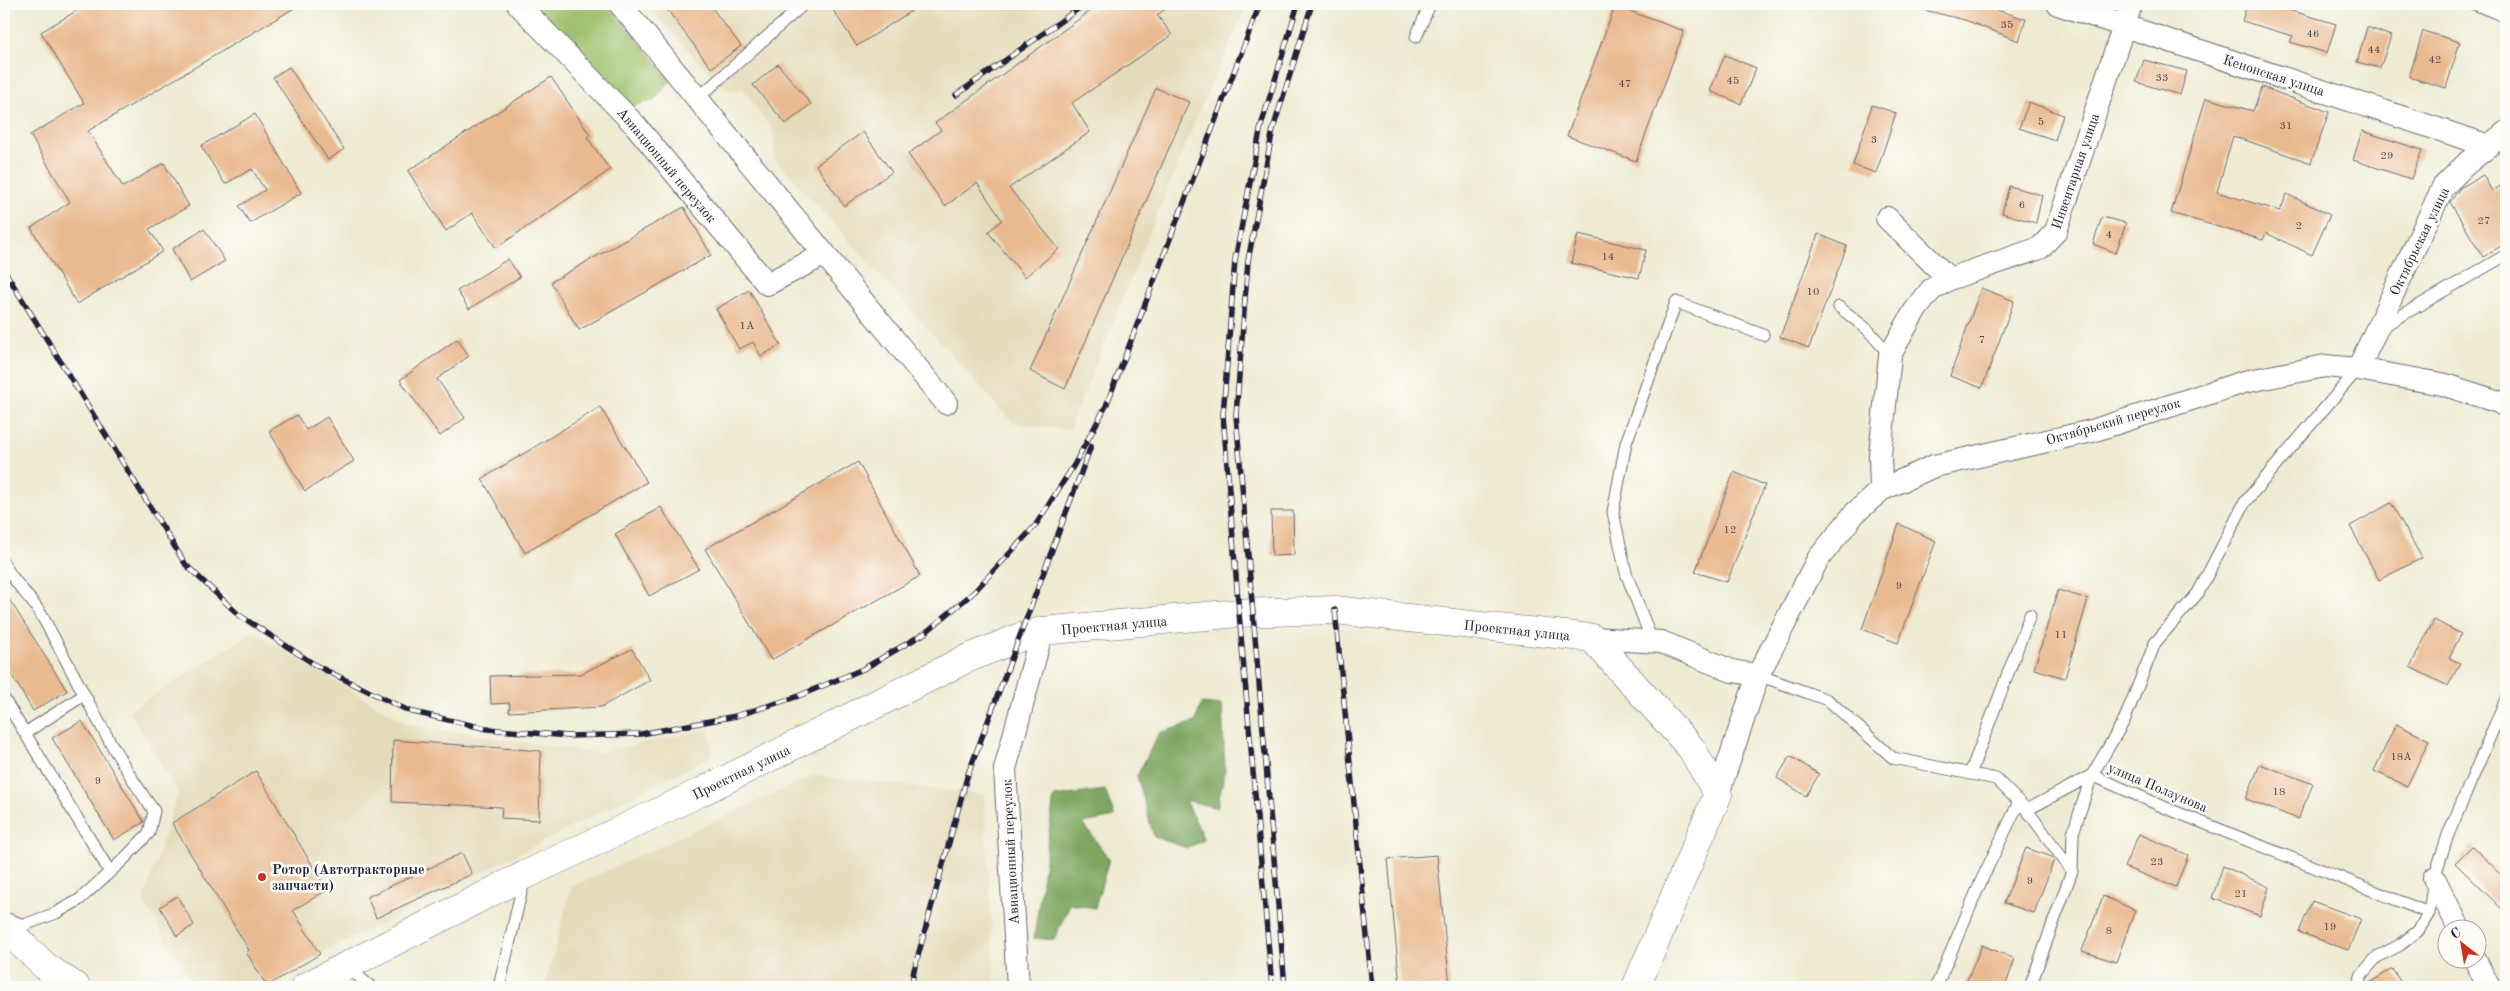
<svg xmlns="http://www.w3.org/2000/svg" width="2510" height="991" viewBox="0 0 2510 991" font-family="'Old Standard TT',serif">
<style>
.built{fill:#e4dbba}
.green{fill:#9cc06b;stroke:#5f7153}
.forest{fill:#7da65f;stroke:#50644d}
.building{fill:#e9b98f}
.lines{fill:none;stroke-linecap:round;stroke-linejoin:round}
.service-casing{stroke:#6a6870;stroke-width:13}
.minor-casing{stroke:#6a6870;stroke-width:24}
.tertiary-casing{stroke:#6a6870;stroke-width:29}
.service{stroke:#fff;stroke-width:11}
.minor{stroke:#fff;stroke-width:22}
.tertiary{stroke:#fff;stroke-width:28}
.rail-casing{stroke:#22223b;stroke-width:5.5}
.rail{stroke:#fdfcf7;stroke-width:4;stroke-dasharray:11;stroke-linecap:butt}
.poi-dot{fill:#c8321e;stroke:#fdfcf7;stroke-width:2}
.labels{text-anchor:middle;stroke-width:5;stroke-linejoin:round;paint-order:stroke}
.number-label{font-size:11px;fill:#544850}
.street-label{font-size:14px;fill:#22223b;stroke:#fdfcf7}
.poi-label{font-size:14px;font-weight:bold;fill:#22223b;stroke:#fdfcf7;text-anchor:start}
</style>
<rect width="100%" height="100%" fill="#fdfcf7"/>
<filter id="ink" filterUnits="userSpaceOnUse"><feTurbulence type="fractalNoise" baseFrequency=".02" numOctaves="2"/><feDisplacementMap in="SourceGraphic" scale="10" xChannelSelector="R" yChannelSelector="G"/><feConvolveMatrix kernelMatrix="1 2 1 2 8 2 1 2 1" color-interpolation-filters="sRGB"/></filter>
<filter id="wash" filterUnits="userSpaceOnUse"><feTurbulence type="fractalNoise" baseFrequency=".0096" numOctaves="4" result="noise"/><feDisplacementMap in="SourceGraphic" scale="20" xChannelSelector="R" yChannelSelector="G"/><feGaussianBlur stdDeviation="1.12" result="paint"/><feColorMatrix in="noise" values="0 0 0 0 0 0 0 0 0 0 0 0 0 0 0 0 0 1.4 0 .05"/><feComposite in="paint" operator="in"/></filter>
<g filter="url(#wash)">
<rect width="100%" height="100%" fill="#efebd3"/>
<path class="built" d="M646,4h602l-47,103 -132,323 -56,-7 -238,-264 -2,-28 -30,-42 -18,1z
M253,632l157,93 188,28 110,-24 5,26 -457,232h-59l-3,-1 -51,-84 35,-109 -49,-82z
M815,775l169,20 11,192h-450l26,-100z"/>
<path class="green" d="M529,4h78l64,76 -17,20 -26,7z"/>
<path class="forest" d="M1202,703l20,2 3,65 -8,38 -31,-8 18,40 -17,8 -33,-11 -17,-61 22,-43 36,-11z
M1105,790l10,27 -32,6 26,36 -14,49 -25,-4 -16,36 -20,-2 20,-141z"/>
<g id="blocks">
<path class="building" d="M88,4h213l-213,127 35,56 41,-24 25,43 -40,23 14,22 -86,53 -46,-76 39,-26 -40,-67 54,-32 -43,-71z
M663,4h46l32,42 -30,22z
M829,4h93l-65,42z
M1100,4h73l-16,11 15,20 -100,68 18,29 -81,56 50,61 -34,28 -37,-45 14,-12 -25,-37 -32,23 -37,-52 33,-24 -6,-7z
M1916,4h61l49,15 -7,22 -54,-21 -49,-12z
M2247,4h22l67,20 -9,29 -37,-11 3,-6 -51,-15z
M1615,6l69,25 -48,130 -69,-25z
M2367,27l24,9 -11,32 -23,-6z
M2423,31l37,11 -14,46 -37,-11z
M1725,55l31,13 -15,36 -31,-13z
M2144,60l43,11 -7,24 -44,-13z
M778,64l33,40 -25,20 -33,-39z
M289,67l55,82 -16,11 -55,-83z
M551,77l39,58 -3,2 23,33 -114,78 -24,-35 -26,18 -38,-60z
M2262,87l67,25 -18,51 -78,-27 -16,56 63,19 7,-17 43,21 -18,40 -46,-22 -3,7 -92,-27 35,-115 47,13z
M1156,88l33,14 -124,287 -35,-18z
M2029,102l34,13 -8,25 -36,-12z
M1872,105l24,8 -20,60 -23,-8z
M255,114l46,79 -51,30 -11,-17 26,-16 -13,-21 -27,15 -24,-38z
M2362,131l60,19 -11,29 -58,-19z
M863,132l29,40 -48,34 -28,-41z
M2483,175l9,16 14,-8v60l-23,14 -33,-55 10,-14z
M2009,186l33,9 -6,28 -34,-10z
M684,207l27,48 -132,75 -28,-48z
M2102,217l24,6 -10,30 -23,-9z
M204,229l21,32 -35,21 -18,-33z
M1578,234l68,16 -7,28 -68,-15z
M1818,234l29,12 -38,102 -29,-11z
M508,259l12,18 -51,32 -12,-18z
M1981,288l33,13 -32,87 -32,-12z
M749,290l32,55 -20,11 -8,-14 -14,7 -23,-40z
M457,339l12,17 -32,23 28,39 -25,18 -40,-56z
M600,407l47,75 -122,71 -43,-74z
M297,415l9,15 21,-13 27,44 -49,30 -36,-60z
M858,462l62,114 -149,84 -66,-111z
M1734,472l31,13 -38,97 -32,-10z
M2391,503l31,55 -43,22 -29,-54z
M661,507l38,62 -50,27 -34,-62z
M1271,511h22l1,44 -22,1z
M1899,524l37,17 -38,102 -36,-14z
M2058,590l30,9 -23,79 -31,-9z
M4,591l63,100 -34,20 -29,-49z
M2434,620l27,14 -12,24 11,5 -12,23 -38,-19z
M632,649l18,31 -49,27 -92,5 1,-9 -19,1 -1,-28 91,-2z
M82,721l62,101 -30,18 -62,-102z
M2396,724l33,16 -22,46 -33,-15z
M393,740l148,11 -2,69 -38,-2 1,-11 -110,-5z
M1790,756l29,18 -13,22 -29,-18z
M2260,764l53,20 -15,35 -52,-20z
M256,771l71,119 -34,20 27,44 -53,32 -21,-34 3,-2 -77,-127z
M2139,834l49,21 -12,32 -52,-20z
M2472,846l34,33v34l-51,-50z
M2026,848l26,9 2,3 -20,53 -30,-10z
M462,853l10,21 -96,44 -9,-21z
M1437,855l13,132h-50l-12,-128z
M2223,866l46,21 -9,29 -48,-18z
M177,896l17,29 -17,11 -17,-29z
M2103,896l32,14 -19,52 -34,-11z
M2312,901l49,18 -13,31 -49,-18z
M1982,945l33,14 -10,28h-41z
M2392,969l12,18h-39v-1z"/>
</g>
</g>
<g filter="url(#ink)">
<use href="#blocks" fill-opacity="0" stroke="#6a6870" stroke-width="1"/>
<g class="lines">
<defs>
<path id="service" d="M2474,4l32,13
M1416,37l14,-33
M698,98l106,-94
M1839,307l28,22 23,26
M2380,328l126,-73
M4,564c10,19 27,33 38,52 37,66 68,134 112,195l-5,22 -27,28 -43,39 -23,13 -32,12 -17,-6
M1652,641l-26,-68 -13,-61 13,-69 50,-141 87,33
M1758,675l70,25 65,58 103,21 31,31 65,-35 74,33 263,105
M4,699l106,173
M25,733l59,-38
M1970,774l60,-159
M2027,810l45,61 -42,116
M2072,871l1,-38 19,-58 32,-54 31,-78 43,-50 47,-91 113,-133
M346,966l25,21
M499,987l25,-107
M1936,987l46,-108 37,-77
M2357,987l5,-13 15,-17 23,-12 18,-14 11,-18 5,-35 14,-43 58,-136"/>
<path id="minor" d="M518,4l118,122 131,158 58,-30
M620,4l326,399
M2058,4l431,142
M1887,218l62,61
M2358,369l85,-182 21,-21 42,-34
M1881,490l-1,-35 10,-100 24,-43 17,-22 18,-11 91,-31 16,-17 75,-227
M1592,638l69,4 71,29 26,4 -40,119
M1758,675l60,-116 37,-46 26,-23 53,-24 158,-35 152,-49 81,-16 33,3 84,15 57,18 7,5
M2434,878l25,50
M2474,958l15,29
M1018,987l-13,-218 37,-138"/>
<path id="tertiary" d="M4,927l41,39 31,21
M305,987l220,-112 178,-84 261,-131 54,-22 24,-7 197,-18 96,-3 257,28 99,110 27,46 -82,193"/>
</defs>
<use href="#service" class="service-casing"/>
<use href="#minor" class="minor-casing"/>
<use href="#tertiary" class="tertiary-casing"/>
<use href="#service" class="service"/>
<use href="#minor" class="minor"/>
<use href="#tertiary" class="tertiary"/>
<defs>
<path id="rail" d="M956,95l129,-91
M4,270l182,295 53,50 78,51 92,45 79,18 80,7 73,-2 95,-18 60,-19 67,-28 62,-36 49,-41 61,-66 39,-61 32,-59 154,-402
M1335,610l37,377
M912,987l1,-13 54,-197 124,-331
M1272,987l-33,-374 -16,-198 12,-155 26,-134 37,-122
M1285,987l-49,-572 12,-154 25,-132 39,-125"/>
</defs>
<use href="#rail" class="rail-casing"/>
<use href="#rail" class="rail"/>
</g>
</g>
<circle class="poi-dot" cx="262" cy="877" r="5"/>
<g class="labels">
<g class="number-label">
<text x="2007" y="28">35</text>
<text x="2313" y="37">46</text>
<text x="2374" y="53">44</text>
<text x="2435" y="63">42</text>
<text x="2162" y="81">33</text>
<text x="1733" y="84">45</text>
<text x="1625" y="87">47</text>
<text x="2041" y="125">5</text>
<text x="2286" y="129">31</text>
<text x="1874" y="143">3</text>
<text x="2387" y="159">29</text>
<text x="2022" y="208">6</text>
<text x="2484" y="224">27</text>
<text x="2299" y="229">2</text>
<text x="2109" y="238">4</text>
<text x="1608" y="260">14</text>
<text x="1813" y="295">10</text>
<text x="747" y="329">1А</text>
<text x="1982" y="343">7</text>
<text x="1730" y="533">12</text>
<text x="1899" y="589">9</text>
<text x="2061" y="638">11</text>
<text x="2401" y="760">18А</text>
<text x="98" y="784">9</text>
<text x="2279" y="795">18</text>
<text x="2157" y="865">23</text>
<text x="2030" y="884">9</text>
<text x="2241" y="897">21</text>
<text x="2330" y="930">19</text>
<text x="2109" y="934">8</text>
</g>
<g class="street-label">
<text transform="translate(2274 75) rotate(18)" y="5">Кенонская улица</text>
<text transform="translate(667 165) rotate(50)" y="5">Авиационный переулок</text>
<text transform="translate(2075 171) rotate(-71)" y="5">Инвентарная улица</text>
<text transform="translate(2419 241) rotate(-64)" y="5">Октябрьская улица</text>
<text transform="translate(2113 421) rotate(-16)" y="5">Октябрьский переулок</text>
<text transform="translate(1114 625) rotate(-5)" y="5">Проектная улица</text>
<text transform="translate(1517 630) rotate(6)" y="5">Проектная улица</text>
<text transform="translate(741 772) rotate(-26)" y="5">Проектная улица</text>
<text transform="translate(2158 787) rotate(23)" y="5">улица Ползунова</text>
<text transform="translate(1010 852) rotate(-93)" y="5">Авиационный переулок</text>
</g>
<g class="poi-label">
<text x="272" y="874">Ротор (Автотракторные<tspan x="272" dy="16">запчасти)</tspan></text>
</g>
</g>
<rect width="2510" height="991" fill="none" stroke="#fdfcf7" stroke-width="20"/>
<g transform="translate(2462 944) rotate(329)"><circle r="24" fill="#fdfcf7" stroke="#a5a5ac"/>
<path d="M0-4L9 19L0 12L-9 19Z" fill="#c8321e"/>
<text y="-8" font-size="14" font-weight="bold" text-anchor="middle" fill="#22223b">С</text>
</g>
</svg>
